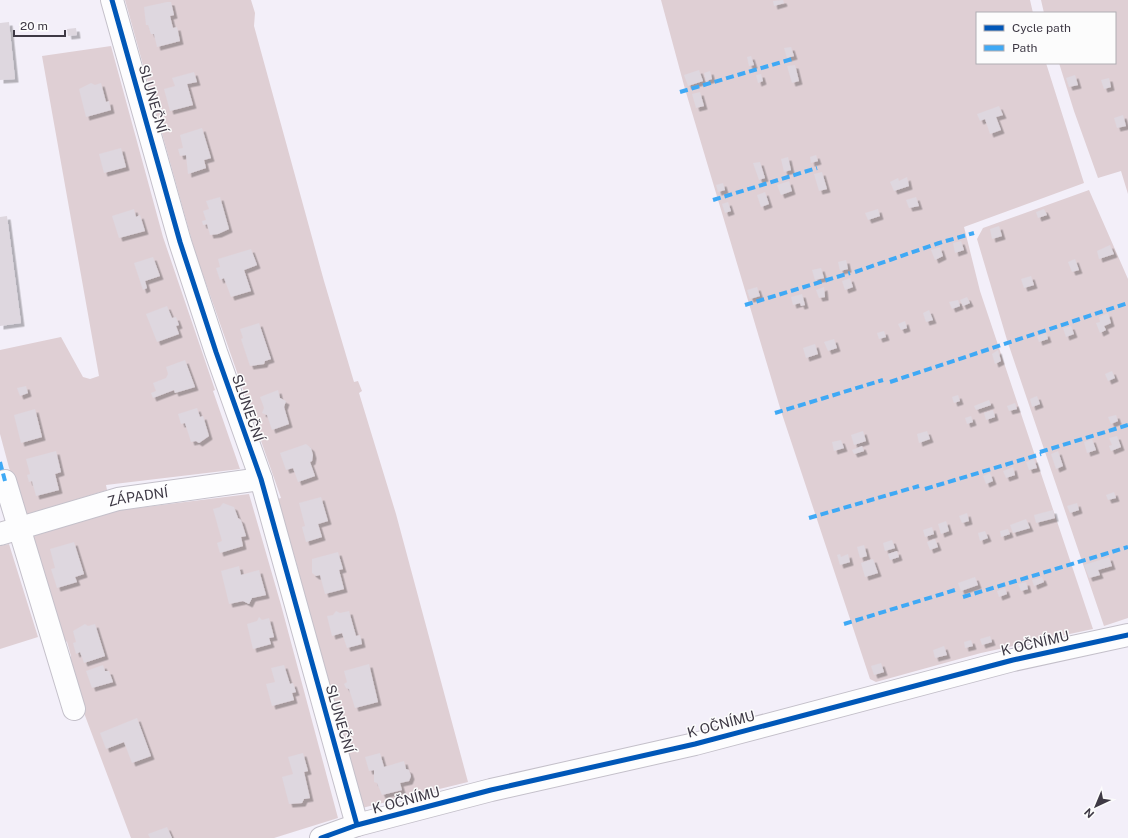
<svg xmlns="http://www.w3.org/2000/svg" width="1128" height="838" viewBox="0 0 1128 838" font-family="'Public Sans',sans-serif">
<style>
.green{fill:#dfcfd4}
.building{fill:#ded7df;filter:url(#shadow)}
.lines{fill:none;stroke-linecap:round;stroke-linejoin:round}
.minor-casing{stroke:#c4c0ca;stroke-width:24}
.minor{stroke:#fdfdfe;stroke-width:22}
.quiet{stroke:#3fa9f5;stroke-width:4;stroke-dasharray:8 4;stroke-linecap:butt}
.cycleway-casing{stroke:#fcfcfc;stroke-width:8}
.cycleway{stroke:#0057b8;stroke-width:5}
.labels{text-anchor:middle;stroke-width:3;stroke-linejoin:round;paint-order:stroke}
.street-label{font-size:14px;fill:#3e3945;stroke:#fcfcfc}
</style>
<defs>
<filter id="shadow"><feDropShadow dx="3.5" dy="3.5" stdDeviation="0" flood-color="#0004"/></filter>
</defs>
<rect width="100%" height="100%" fill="#f3eff9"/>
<path class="green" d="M125,0h126l4,13 -1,13 70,255 30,101 4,-1 4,10 -3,2 37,121 72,268 -106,26 -67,-250 -18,-59 4,-1 -86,-246z
M661,0h369l3,13h-56v50h69l38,120 -120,44 16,64 113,338 -112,24 -105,29 -6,-3 -89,-268 -96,-322z
M1041,0h87v194l-7,-23 -23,7 -24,-67 -15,-48h56v-50h-71z
M111,46l52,191 52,153 -2,1 27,78 -134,16 1,5 -85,26 -22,-82v-84l61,-13 22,40 7,2 9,-3 -57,-320z
M1089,190l39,89v339l-24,8 -97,-286 -30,-101 6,-11z
M249,494l32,111 57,213 -64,20h-143l-50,-133 -13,-41 3,-8 -4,-14 -6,-5 -32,-100 84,-26z
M9,544l29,93 -38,12v-103z"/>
<path class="building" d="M783,0l1,3 -10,3 -1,-5z
M167,2h4l3,13 -4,1 3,12 4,-1 3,14 -23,6 -3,-13h-3l-3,-9h-2l-2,-18z
M9,22l6,57 -15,1v-57z
M76,28l1,7 -9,1 -1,-7z
M791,47l3,9 -7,2 -3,-10z
M751,56l3,9 -5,1 -2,-9z
M795,65l4,16 -7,2 -5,-17z
M699,70l4,11 -15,5 -4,-11z
M710,71l2,8 -6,2 -2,-8z
M194,72l3,10 -10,2 6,21 -23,6 -6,-22 11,-3 -3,-8z
M761,74l2,7 -5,2 -2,-8z
M1075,75l3,10 -9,2 -3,-9z
M1109,78l2,9 -7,2 -3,-9z
M91,83l4,2 6,-2 5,19 3,-1 2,9 -25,7 -7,-28z
M700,92l4,14 -8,2 -4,-14z
M999,106l4,9 -7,2 5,13 -11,4 -5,-15 -5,2 -3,-7z
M1123,115l3,11 -9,2 -3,-10z
M202,128l9,30 -7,2 2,8 -18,6 -2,-19 -6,1 -2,-7 5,-1 -3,-13z
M121,148l5,19 -22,6 -5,-19z
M816,155l2,6 -7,2 -1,-6z
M788,157l3,13 -7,2 -3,-13z
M760,162l5,16 -6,2 -6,-17z
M822,172l5,17 -8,2 -5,-17z
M907,177l2,9 -15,5 -4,-9 8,-4 1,3z
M789,181l3,10 -11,4 -4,-10z
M723,183l2,7 -7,2 -2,-7z
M765,192l4,12 -8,3 -4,-12z
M220,197l9,32 -11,5 -8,1 -3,-11 -4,1 -1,-4 4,-1 -3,-9 6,-2 -3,-8z
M916,197l3,9 -10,2 -3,-8z
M728,202l3,9 -6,2 -3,-9z
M134,209l2,8 4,-2 5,16 -26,7 -7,-22z
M878,209l2,7 -12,4 -3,-7z
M1044,209l3,6 -9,3 -2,-6z
M7,216l14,107 -21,3v-109z
M999,226l3,10 -10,3 -2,-10z
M961,241l3,9 -9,3 -2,-10z
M1110,245l4,9 -15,5 -2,-8z
M940,247l3,9 -8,4 -4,-10z
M251,249l6,16 -13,5 7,21 -20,6 -7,-19 -4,2 -4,-12 4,-1 -2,-8z
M153,257l7,19 -15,5 2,7 -4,2 -9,-27z
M1075,259l4,11 -7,2 -4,-10z
M846,260l2,9 -8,2 -2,-9z
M821,268l3,10 -9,2 -3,-10z
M1031,276l3,9 -10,3 -3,-9z
M850,278l3,9 -8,3 -3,-9z
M757,287l3,9 -10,3 -3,-9z
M824,287l1,10 -6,1 -3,-8z
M802,294l3,11 -4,1 -1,-3 -7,2 -2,-8z
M967,297l3,6 -7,3 -3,-6z
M958,300l2,6 -8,3 -3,-7z
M167,306l5,12 4,-1 3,8 -3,1 3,8 -22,8 -11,-28z
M929,310l4,10 -7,2 -3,-9z
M1108,313l3,10 -7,3 2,4 -6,3 -4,-10 4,-1 -1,-5z
M905,321l2,7 -6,2 -3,-6z
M259,323l12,36 -6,2 -1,3 -14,2 -9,-27 2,-1 -3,-9z
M1071,326l3,8 -8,3 -3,-9z
M884,331l2,6 -7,2 -2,-6z
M1046,333l2,6 -9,3 -2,-6z
M834,339l3,9 -9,3 -4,-9z
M815,344l3,10 -12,4 -3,-10z
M998,350l3,11 -6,3 -3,-10z
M185,360l10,27 -20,6 -1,-3 -21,8 -2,-5 5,-2 -3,-8 13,-5 2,-4 -2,-7z
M1112,371l3,7 -7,3 -3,-7z
M26,386l2,7 -8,3 -3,-8z
M278,390l2,8 6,3 -2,6 5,17 -17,6 -5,-15 -5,-2 2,-5 -4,-11z
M958,395l2,6 -6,2 -2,-6z
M1037,396l3,8 -8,3 -2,-8z
M989,400l2,5 -15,5 -2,-4z
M1015,403l2,6 -8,2 -2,-5z
M197,408l3,9 3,-1 6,20 -10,7 -3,-2 -5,1 -6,-19 -4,1 -3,-10z
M35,409l7,28 -21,6 -7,-28z
M993,410l2,7 -9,3 -2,-7z
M1116,415l2,6 -7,3 -3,-7z
M971,416l2,6 -6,2 -2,-6z
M863,431l3,10 -12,4 -3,-10z
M927,431l3,8 -11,4 -2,-9z
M1117,436l4,11 -10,4 -2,-5 3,-1 -3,-7z
M1092,439l4,11 -9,3 -3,-11z
M841,440l3,8 -10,3 -2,-9z
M306,444l5,4 2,7 -1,6 -2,1 5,14 -17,6 -5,-14 -7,2 -6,-17z
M862,446l2,5 -10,3 -2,-4z
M56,451l5,21 -6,2 4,16 -23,6 -4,-15 -3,1 -2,-7 3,-1 -4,-15z
M1058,451l5,15 -7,3 -5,-15z
M1034,459l3,9 -8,2 -3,-8z
M1013,467l2,8 -9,3 -3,-7z
M990,473l3,8 -7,3 -3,-8z
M1114,492l2,6 -8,2 -2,-5z
M321,497l7,24 -10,3 4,13 -16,5 -4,-15 3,-1 -6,-23z
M223,503l11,4 4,11 3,2 5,16 -5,1 2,9 -23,7 -3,-10 5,-2 -9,-32 7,-2z
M1077,503l2,7 -9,3 -3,-7z
M1053,510l2,8 -19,5 -2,-8z
M967,513l2,8 -7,2 -3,-7z
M1026,519l4,9 -17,5 -3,-8z
M946,521l3,10 -8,3 -3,-10z
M932,527l2,7 -9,3 -2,-7z
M1008,529l2,5 -9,3 -1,-6z
M985,531l3,7 -8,3 -2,-8z
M935,539l3,8 -8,3 -3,-8z
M892,540l3,8 -10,3 -2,-8z
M74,542l10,32 -9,3 2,5 -20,6 -6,-19 4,-1 -5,-19z
M864,545l3,11 -7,2 -3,-11z
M897,551l2,6 -9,3 -2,-6z
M338,552l5,17 -4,1 5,19 -19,5 -5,-19 -4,1 -4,-3v-14z
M840,554l1,3 7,-3 2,8 -10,3 -3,-10z
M1109,557l3,9 -14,4 2,5 -11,3 -5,-13z
M873,559l5,14 -13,4 -4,-14z
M239,566l2,9 18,-5 7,25 -14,3 -3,6 -6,-3 -14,3 -8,-33z
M975,577l3,8 -17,6 -3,-8z
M1042,577l2,5 -10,4 -2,-6z
M1026,582l2,7 -7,2 -3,-7z
M1005,588l2,6 -8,3 -2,-6z
M336,611l4,2 9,-2 7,25 4,-1 2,9 -15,4 -5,-15 -10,3 -5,-20 6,-1z
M259,617l3,3 7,-2 5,19 -5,1 2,6 -18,5 -6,-25 10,-3z
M85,624l3,2 7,-2 10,32 -21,7 -4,-11 -4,2 -3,-11 3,-1 -3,-11z
M990,636l2,6 -10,3 -2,-6z
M971,640l2,6 -8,2 -1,-6z
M944,646l3,9 -12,3 -2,-8z
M881,663l3,9 -10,3 -3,-9z
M369,664l9,38 -23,6 -6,-19 -3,-1 -2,-4 3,-2 -3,-11z
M103,665l2,6h4l4,11 -21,6 -6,-17z
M284,665l6,19 3,-1 3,9 -4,1 2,7 -22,6 -6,-22 9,-2 -4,-14z
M137,718l14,38 -19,7 -8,-21 -18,7 -6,-16z
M303,753l5,18 -4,1 6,26 -6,1 -2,4 -13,1 -7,-27 11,-3 -5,-17z
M380,753l4,14 20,-6 2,8 3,1 2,6 -2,5 -9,2 2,7 -20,5 -5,-12 -3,-1v-12l-5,1 -4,-14z
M167,827l5,11h-22l-2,-4z"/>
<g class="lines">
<defs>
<g id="minor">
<path d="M112,0l68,242 36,110 45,127 96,346"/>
<path d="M5,481l69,228"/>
<path id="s1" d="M0,534l118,-35 143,-20"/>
<path d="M321,838l36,-13 134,-35 204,-46 318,-84 115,-25"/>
</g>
</defs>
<use href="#minor" class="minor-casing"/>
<use href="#minor" class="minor"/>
<path class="quiet" d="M680,92l112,-33
M713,200l104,-32
M855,272l84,-29 35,-10
M745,305l105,-32
M890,382l238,-79
M775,413l108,-33
M1040,452l88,-27
M0,462l5,19
M925,489l116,-35
M809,518l110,-32
M963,597l165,-50
M844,624l111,-34"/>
<defs>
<path id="cycleway" d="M112,0l68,242 36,110 45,127 96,346
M321,838l36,-13 134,-35 204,-46 318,-84 115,-25"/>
</defs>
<use href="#cycleway" class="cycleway-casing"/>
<use href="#cycleway" class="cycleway"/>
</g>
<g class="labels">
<g class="street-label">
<text transform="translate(153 99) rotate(74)" y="5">SLUNEČNÍ</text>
<text transform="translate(248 408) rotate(71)" y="5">SLUNEČNÍ</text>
<text dy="5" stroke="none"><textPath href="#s1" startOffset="143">ZÁPADNÍ</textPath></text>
<text transform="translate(1035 643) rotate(-13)" y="5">K OČNÍMU</text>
<text transform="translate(340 719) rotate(74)" y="5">SLUNEČNÍ</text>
<text transform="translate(721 724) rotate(-15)" y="5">K OČNÍMU</text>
<text transform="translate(406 800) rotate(-15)" y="5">K OČNÍMU</text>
</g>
</g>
<rect x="976" y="12" width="140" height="52" fill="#fcfcfc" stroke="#b0aeb3"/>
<rect x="984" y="25" width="20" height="6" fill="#0057b8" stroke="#b0aeb3"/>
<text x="1012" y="32" font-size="12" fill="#3e3945">Cycle path</text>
<rect x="984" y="45" width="20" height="6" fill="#3fa9f5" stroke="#b0aeb3"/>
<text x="1012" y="52" font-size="12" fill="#3e3945">Path</text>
<g transform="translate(1096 806) rotate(224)" stroke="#fcfcfc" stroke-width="3" paint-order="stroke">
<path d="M0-3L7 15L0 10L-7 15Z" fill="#3e3945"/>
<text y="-6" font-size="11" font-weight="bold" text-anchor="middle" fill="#3e3945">N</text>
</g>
<path d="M14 30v6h51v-6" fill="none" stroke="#3e3945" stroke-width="2"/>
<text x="20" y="30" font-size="12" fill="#3e3945" stroke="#fcfcfc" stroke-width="3" paint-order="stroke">20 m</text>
</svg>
